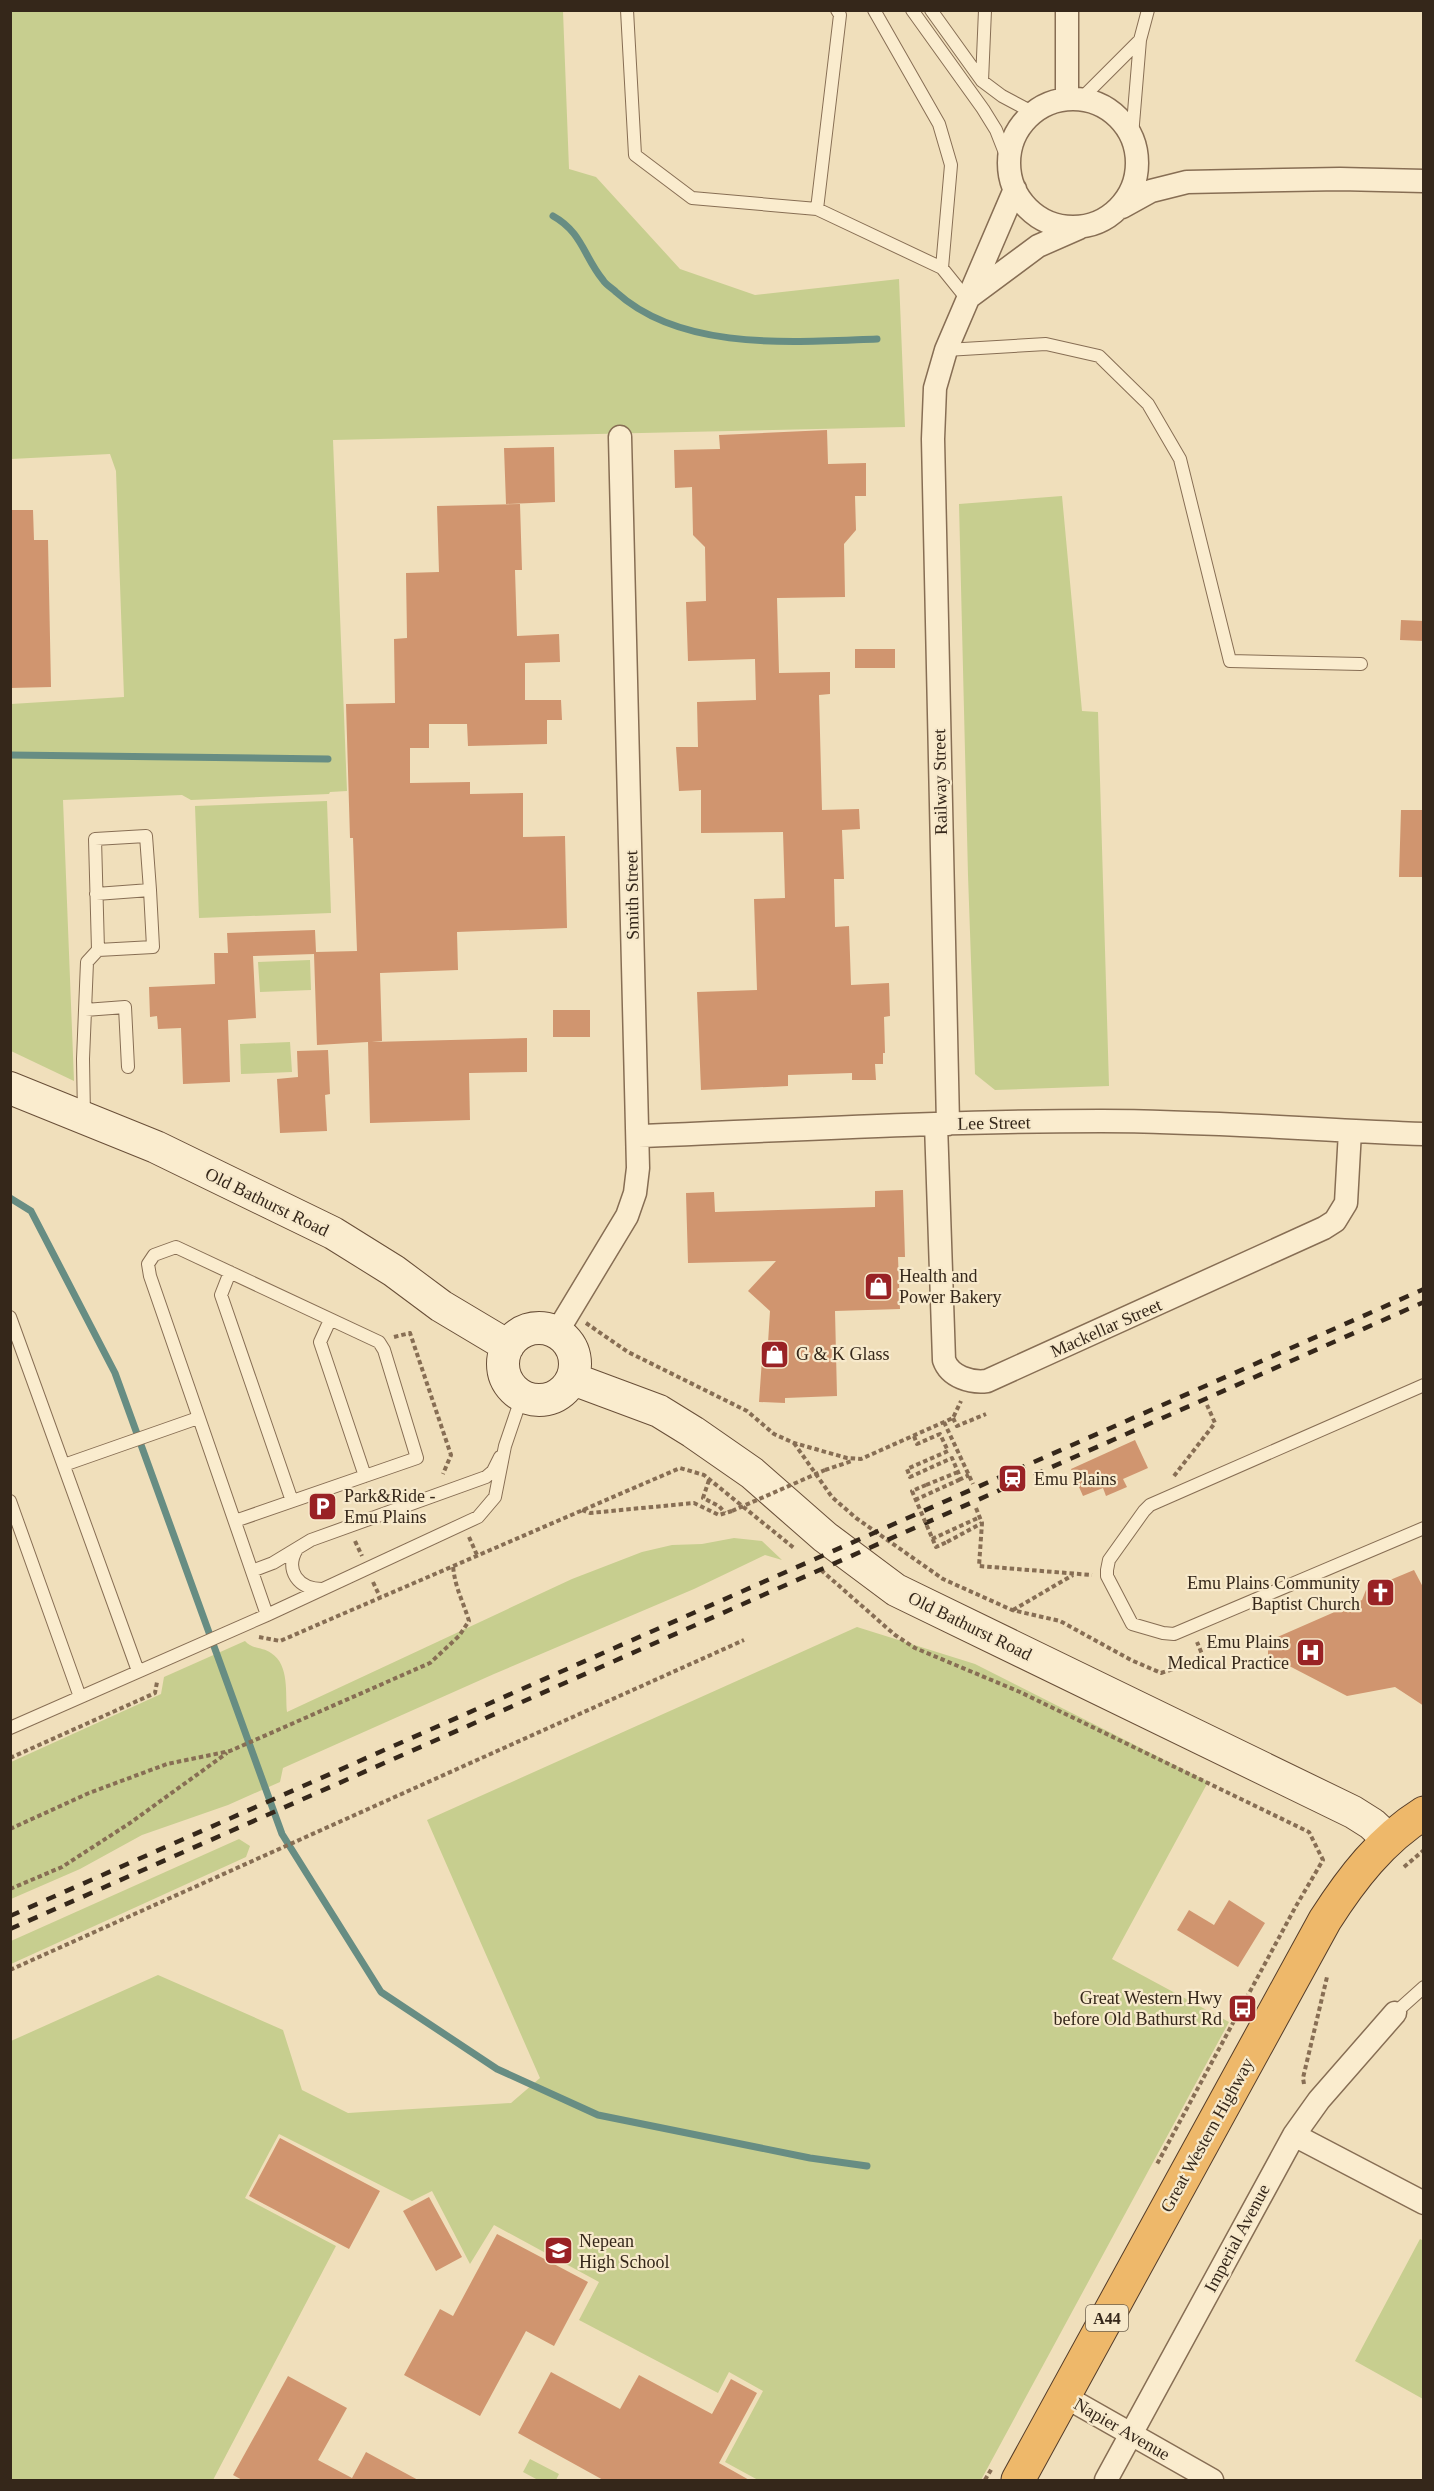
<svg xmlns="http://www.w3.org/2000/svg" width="1434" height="2491" viewBox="0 0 1434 2491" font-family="'Times New Roman',serif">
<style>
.green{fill:#c7ce8f}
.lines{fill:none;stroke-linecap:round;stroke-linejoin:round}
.stream{stroke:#678d83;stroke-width:7}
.building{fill:#d0956f}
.service-casing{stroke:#876e54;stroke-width:14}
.minor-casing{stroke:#876e54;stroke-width:25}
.secondary-casing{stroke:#694f38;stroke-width:34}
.trunk-casing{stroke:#543c29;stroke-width:35}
.path{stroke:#876e54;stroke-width:4;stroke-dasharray:4.5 3;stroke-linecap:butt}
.service{stroke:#faecce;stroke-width:12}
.minor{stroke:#faecce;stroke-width:22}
.secondary{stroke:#faecce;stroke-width:32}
.trunk{stroke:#eeb86a;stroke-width:33}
.rail{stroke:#35271a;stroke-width:4.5;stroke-dasharray:10 10;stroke-linecap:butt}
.path-bridge{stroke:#876e54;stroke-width:4;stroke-dasharray:4.5 3;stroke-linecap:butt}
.labels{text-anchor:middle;stroke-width:4.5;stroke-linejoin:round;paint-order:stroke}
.shield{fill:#f7e9cb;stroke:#6f614f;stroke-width:1.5}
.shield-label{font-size:16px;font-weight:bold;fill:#35271a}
.street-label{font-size:18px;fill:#35271a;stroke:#f7e9cb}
.poi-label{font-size:18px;fill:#35271a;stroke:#f7e9cb;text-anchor:start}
</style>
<rect width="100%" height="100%" fill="#f0dfbb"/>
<path class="green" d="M11,11h552l6,158 27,8 84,92 75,26 144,-16 6,148 -572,13 14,351 -17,1 -1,2 -138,6 -9,-5 -119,5 11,281 -63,-30v-347l113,-7 -8,-226 -6,-17 -99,5z
M1062,496l20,215 16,1 11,374 -114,4 -20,-16 -7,-199 -9,-371z
M327,801l4,112 -132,5 -4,-112z
M310,960l1,30 -51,2 -2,-30z
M290,1042l2,30 -51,2 -1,-30z
M734,1538l28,3 20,19 -17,-5 -71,34 -200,85 -211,94 -3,14 -52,23 -86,30 -62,34 -69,30v-137l150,-68 3,-17 81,-36c6,8 18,6 26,12 19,12 14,41 16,59l285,-133 70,-27 30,-7 30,-1z
M857,1627l118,37 233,118 -96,177 117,63 -248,458h-223l-33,-18 38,-71 -34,-19 -11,21 -139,-73 20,-38 -105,-57 -24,39 -38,-73 -20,10 -133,-67 -34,64 91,48 -123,234h-202v-439l147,-66 125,55 19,60 46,23 163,-10 29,-25 -113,-258z
M239,1839l11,7 -4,11 -235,107v-23z
M1420,2239l4,2 -1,158 -68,-38z
M530,2459l29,15 -3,6h-18l-15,-8z"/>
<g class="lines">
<path class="stream" d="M553,216c29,16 31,41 50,64 3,5 9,8 13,12 66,60 178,50 261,47
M10,755l318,4
M10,1198l21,13 84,162 167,461 99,158 116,77 101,46 212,43 57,8"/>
</g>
<path class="building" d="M827,430l1,34 38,-1v33h-11l1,34 -12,14 1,53 -68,1 2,75 51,-1v22l-11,1 3,115 37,-1 1,20 -18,1 2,49h-10l1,48 14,-1 2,59 38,-2 1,33 -6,1 1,36h-2v11h-8l1,16h-24v-7l-64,2v11l-87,4 -4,-98 60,-2 -3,-91 31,-1 -2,-66 -82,1v-43l-22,1 -3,-44h22l-1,-45 59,-2 -1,-41 -67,2 -2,-59 20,-1 -1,-54 -12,-12 -1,-48 -17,1 -1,-38 46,-1 -1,-14z
M554,447l1,55 -49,2 -2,-56z
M520,504l2,66h-7l2,66 42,-2 1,28 -35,1v37h36l1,20h-15v24l-79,2 -1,-22h-38v24h-19v35l60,-1v12l53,-1v44l42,-1 2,92 -110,4 1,38 -78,3 2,68 -10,1 155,-4v34l-58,1 1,47 -100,3 -2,-81 -51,3 -3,-91 -61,2 3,62 -28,2 2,62 -47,2 -2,-56 -23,1 -1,-13 -7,1 -1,-30 66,-3 -1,-31h14l-1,-20 88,-3 1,22 41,-1 -4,-113h-3l-4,-134 49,-1 -1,-64 13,-1 -1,-65 33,-1 -2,-66z
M10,510h23l1,30h14l3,147 -41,1z
M1401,620l23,1v20l-24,-1z
M855,649h40v19h-40z
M1401,810h23v67h-25z
M553,1010h37v27h-37z
M328,1050l2,44 -5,1 2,36 -47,2 -3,-54 21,-2 -1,-26z
M903,1190l2,67h-7l2,52 -65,2 2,85 -52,2v5l-26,-1 4,-57 5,-2 2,-32 -22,-20 28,-30 -88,2 -2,-70 28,-1 1,20 160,-5v-16z
M1135,1440l13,28 -25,11 4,8 -21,9 -3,-8 -20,8 -12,-27z
M1414,1570l10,19v117l-29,-19 -48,9 -79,-41v-14l94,-41 4,-10z
M1229,1900l36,23 -27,44 -61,-37 12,-20 25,15z
M280,2138l100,53 -31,58 -100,-53z
M429,2197l33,60 -26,14 -33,-60z
M497,2234l91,48 -34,64 -28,-15 -46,85 -76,-41 36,-66 13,7z
M551,2372l69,37 19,-34 73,39 19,-35 26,14 -38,70 32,18h-146l-87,-48z
M288,2376l59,32 -29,52 34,18 14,-26 54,29h-176l-11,-6z"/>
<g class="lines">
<defs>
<path id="service" d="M627,10l8,145 57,43 125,11 23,-194 -3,-5
M874,10l65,114 12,41 -9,103
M912,10l71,99 13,21 13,33
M931,10l51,71 20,15 32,17
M982,81l3,-71
M1080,100l60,-60
M1132,136l8,-96 8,-30
M817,209l125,59 25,31
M946,350l100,-6 53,12 49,48 32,55 50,202 131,3
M96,894l54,-4 -4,-54 -51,3 3,111 55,-3 -3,-57
M85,1010l40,-3 3,60
M84,1116l-1,-57 4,-97 11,-12
M230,1272l-9,23 71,206
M10,1317l128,354
M330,1320l-10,22 45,134
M1424,1385l-274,120 -6,6 -35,49 -2,10v6l25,48 31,9 11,1 250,-106
M64,1465l134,-47
M10,1501l70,196
M235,1521l182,-63 -33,-108 -5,-8 -203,-95 -22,8 -6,9 2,12 117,339
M297,1549c-13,22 2,40 25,40
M252,1571l21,-8 38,-23 175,-63 7,-6 7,-14
M10,1728l257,-113 211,-98 17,-20 10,-51 17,-50
M1395,2013l29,-26"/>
<path id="minor" d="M1067,10v89
M1009 163a64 64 0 1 1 128 0a64 64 0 1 1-128 0Z
M1122,207l29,-16 36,-9 153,-3 84,2
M968,298l70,-52 41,-18
M936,1124l8,236c6,17 27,23 43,21l337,-153 11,-7 11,-18 4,-72
M948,1124l-15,-685 2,-51 11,-38 69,-161
M638,1136c154,-6 309,-15 463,-15 108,0 215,9 323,13
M557,1332l70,-116 8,-23 3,-25 -18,-731
M1294,2135l130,68
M1064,2396l148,84
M1106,2480l188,-345 25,-35 76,-87"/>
<path id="secondary" d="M10,1088l146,59 177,86 61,38 47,35 67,40
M503 1364a36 36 0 1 1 72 0a36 36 0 1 1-72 0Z
M573,1379l86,32 34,21 59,41 73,64 71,53 457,222 19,12 17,16"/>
<path id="trunk" d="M1018,2480l307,-560c27,-42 56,-80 99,-107"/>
</defs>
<use href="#service" class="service-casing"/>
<use href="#minor" class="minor-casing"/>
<use href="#secondary" class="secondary-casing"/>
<use href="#trunk" class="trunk-casing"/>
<path class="path" d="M586,1323l42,29 119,59 27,23 20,9 53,15 14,1 92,-41 8,-17
M394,1337l16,-4 41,122 -8,19
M953,1418l4,8 29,-12
M944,1422l29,62
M914,1436l3,8 23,-10 8,17 -41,18 3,8 42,-19 9,21 8,-4
M794,1443l38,54 24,21 87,61 69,31 48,11 71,39 30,13 43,-14 -7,-17
M825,1470l27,-9
M1174,1476l41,-53 -8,-18
M709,1480l-6,18 16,8 6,7
M926,1485l32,-13
M915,1500l46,-21
M976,1508l6,15 -3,43 113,9
M582,1510l8,3 104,-10 25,12 13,-4
M469,1537l8,18
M932,1539l48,-22
M355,1541l7,15
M947,1542l35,-19
M821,1570l74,65 20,13 105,44 289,140 14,28 -27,46 -139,258
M373,1582l7,15
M1013,1610l60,-35
M259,1637l21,4 400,-173 24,7 90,73
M10,1758l145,-65 2,-11
M10,1829l79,-36 78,-29 63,-13 200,-88 29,-27 10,-15c-6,-20 -14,-33 -16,-55
M1404,1867l20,-17
M10,1889l52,-22 68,-44 97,-70
M10,1970l734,-330
M1304,2084l-1,-6 24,-101
M985,2480l7,-12"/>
<use href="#service" class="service"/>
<use href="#minor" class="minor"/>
<use href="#secondary" class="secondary"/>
<use href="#trunk" class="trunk"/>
<path class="rail" d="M10,1916l1414,-627
M10,1929l1414,-627"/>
<path class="path-bridge" d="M926,1485l-14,6 24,56 11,-5
M732,1511l93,-41"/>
</g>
<defs>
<symbol id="shop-square" viewBox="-11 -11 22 22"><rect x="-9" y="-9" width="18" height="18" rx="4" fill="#992225" stroke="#f7e9cb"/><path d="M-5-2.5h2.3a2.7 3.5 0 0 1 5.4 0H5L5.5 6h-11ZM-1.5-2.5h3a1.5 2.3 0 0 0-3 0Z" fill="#fff"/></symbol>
<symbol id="station-square" viewBox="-11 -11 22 22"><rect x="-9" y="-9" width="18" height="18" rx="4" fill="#992225" stroke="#f7e9cb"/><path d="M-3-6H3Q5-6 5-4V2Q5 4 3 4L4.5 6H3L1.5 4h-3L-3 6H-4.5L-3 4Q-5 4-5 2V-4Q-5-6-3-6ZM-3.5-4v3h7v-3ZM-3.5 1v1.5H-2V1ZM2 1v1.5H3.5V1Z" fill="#fff"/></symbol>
<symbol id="parking-square" viewBox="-11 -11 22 22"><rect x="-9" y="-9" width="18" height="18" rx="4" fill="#992225" stroke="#f7e9cb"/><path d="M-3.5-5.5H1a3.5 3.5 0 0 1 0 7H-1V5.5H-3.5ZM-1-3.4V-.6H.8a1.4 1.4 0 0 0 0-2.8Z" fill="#fff"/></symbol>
<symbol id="church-square" viewBox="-11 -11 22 22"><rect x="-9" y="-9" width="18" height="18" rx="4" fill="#992225" stroke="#f7e9cb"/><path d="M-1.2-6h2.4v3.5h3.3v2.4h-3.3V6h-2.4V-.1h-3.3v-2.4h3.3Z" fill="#fff"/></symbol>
<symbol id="hospital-square" viewBox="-11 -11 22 22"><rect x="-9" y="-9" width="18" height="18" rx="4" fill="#992225" stroke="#f7e9cb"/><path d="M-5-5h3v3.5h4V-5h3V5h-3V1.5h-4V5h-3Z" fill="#fff"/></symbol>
<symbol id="bus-square" viewBox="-11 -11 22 22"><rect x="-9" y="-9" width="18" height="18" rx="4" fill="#992225" stroke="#f7e9cb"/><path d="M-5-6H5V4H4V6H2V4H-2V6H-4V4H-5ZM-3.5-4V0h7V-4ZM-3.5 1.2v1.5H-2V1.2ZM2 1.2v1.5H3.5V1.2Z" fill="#fff"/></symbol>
<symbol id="school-square" viewBox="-11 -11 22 22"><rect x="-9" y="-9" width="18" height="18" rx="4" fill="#992225" stroke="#f7e9cb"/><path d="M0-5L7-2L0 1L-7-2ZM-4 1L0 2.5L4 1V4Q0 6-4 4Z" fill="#fff"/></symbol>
</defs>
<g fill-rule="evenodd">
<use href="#shop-square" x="862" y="1270" width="33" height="33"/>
<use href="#shop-square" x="758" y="1338" width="33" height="33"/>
<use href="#station-square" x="996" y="1462" width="33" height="33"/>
<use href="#parking-square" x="306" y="1490" width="33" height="33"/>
<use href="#church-square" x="1364" y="1576" width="33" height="33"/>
<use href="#hospital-square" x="1294" y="1636" width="33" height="33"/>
<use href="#bus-square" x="1226" y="1992" width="33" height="33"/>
<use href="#school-square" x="542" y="2234" width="33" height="33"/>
</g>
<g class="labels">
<rect class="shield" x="1086" y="2305" width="42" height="26" rx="4.5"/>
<g class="shield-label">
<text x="1107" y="2324">A44</text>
</g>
<g class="street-label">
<text transform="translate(940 782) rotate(-91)" y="6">Railway Street</text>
<text transform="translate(632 895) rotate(-91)" y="6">Smith Street</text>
<text transform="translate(994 1123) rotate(-1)" y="6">Lee Street</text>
<text transform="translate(267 1202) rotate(26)" y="6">Old Bathurst Road</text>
<text transform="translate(1106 1328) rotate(-24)" y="6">Mackellar Street</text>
<text transform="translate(970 1626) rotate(26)" y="6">Old Bathurst Road</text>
<text transform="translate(1207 2135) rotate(-61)" y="6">Great Western Highway</text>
<text transform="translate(1237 2238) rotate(-62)" y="6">Imperial Avenue</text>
<text transform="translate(1122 2429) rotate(30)" y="6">Napier Avenue</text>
</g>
<g class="poi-label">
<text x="899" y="1282">Health and<tspan x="899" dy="21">Power Bakery</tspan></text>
<text x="796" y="1360">G &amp; K Glass</text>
<text x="1034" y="1485">Emu Plains</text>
<text x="344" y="1502">Park&amp;Ride -<tspan x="344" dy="21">Emu Plains</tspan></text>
<text x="1360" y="1589" text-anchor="end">Emu Plains Community<tspan x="1360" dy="21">Baptist Church</tspan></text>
<text x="1289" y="1648" text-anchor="end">Emu Plains<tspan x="1289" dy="21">Medical Practice</tspan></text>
<text x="1222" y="2004" text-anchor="end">Great Western Hwy<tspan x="1222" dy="21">before Old Bathurst Rd</tspan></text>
<text x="579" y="2247">Nepean<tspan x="579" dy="21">High School</tspan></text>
</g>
</g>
<rect width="1434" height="2491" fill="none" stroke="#35271a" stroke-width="24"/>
</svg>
